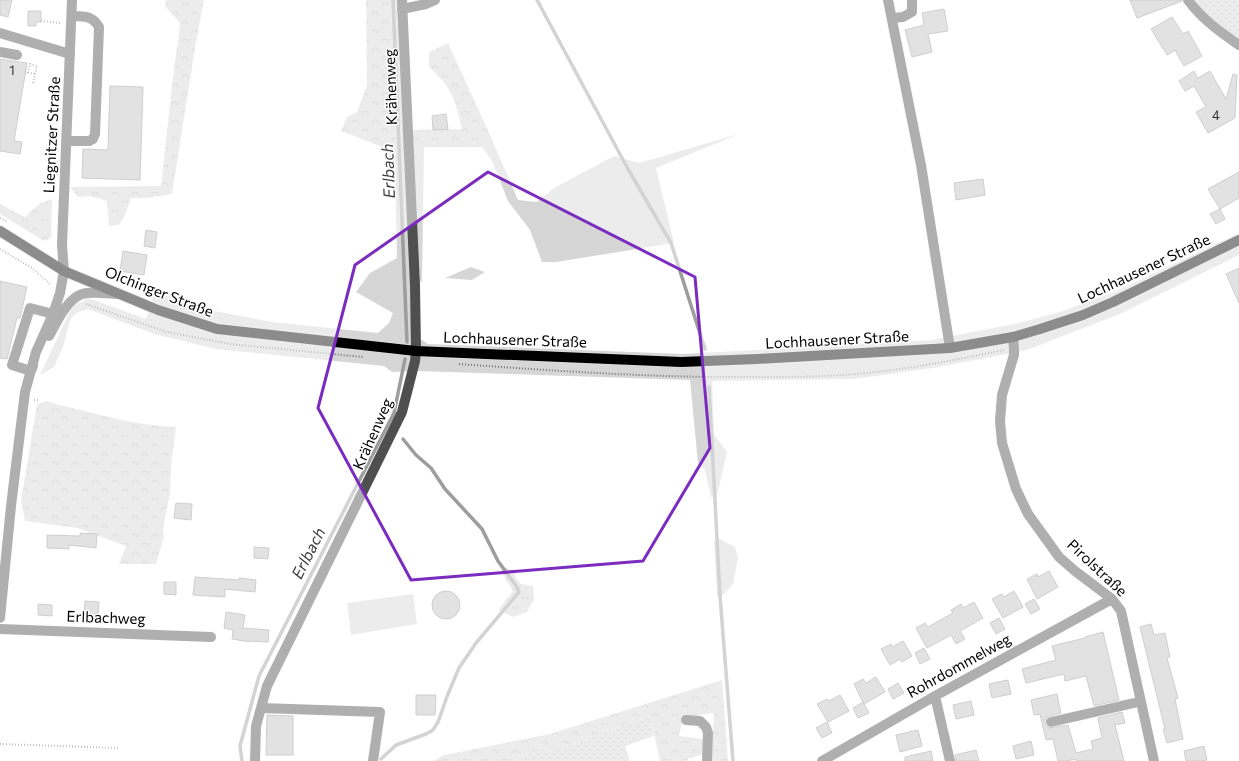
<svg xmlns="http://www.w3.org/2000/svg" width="1239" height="761" viewBox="0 0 1239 761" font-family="Commissioner,sans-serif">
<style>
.green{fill:#d6d6d6}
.forest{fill:url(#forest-crowns)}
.park{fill:url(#park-dots)}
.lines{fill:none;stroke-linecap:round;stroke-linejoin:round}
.stream{stroke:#9d9d9d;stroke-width:3.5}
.building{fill:#bfbfbf;stroke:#939393}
.major-casing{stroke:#dbdbdb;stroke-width:12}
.path{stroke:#717171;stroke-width:2;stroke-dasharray:1 2;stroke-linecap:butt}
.minor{stroke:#4f4f4f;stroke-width:10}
.major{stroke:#000;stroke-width:10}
.marked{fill:none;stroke:#7b2cbf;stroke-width:3;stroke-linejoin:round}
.labels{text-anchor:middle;stroke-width:3;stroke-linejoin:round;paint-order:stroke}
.number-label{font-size:13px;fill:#303030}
.street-label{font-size:15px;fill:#000;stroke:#fff}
.water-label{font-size:16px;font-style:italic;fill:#3e3e3e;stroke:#fff}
</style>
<defs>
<pattern id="forest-crowns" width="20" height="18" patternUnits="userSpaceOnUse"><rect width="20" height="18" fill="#d6d6d6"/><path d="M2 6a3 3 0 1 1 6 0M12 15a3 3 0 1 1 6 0" fill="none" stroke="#b6b6b6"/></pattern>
<pattern id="park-dots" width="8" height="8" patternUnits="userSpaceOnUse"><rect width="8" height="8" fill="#d6d6d6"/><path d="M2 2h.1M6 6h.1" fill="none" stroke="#b6b6b6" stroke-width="1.8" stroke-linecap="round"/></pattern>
</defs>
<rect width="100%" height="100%" fill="#fff"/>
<path class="green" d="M739,134l-83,34 18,75 -118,19h-14l-12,-32 -22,-29 -16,-40 -10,-14 8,-12 28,65 19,2 17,-14 60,-32 25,7z
M424,147l-2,134 -7,5 -4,-122z
M395,164h11l6,176h10l6,4 255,10 249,-14 87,-17 41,-11 52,-19 127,-60v22l-119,59 -93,36 -20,4 -74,14 -79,11 -142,2 2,53 13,18 -10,44 -6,1 -6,-27 -7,-7 -8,-83 -273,-9 -25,1 -8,-6 -168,-17 -62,-15 -66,-25 -10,3 -7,6 -8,29 -9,20 -14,8 30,-64 4,-5 14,-8 58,21 8,-24 19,1 16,10 83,16 106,11 11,-10 4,-10 -37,-21 14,-19 27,-15z
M471,267l14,5 -13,8 -27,-2z
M720,539l15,8 3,11 -5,26 -10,11h-6l-3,-54z
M413,594l4,30 -66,11 -4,-32z"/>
<path class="forest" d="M166,0h38l-8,42 -24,152 -25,4h-16l-6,17 -6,10 -10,1 -2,-25 -17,-5 -12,1 -8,-10 91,-1 13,-118 5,-34 1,-11 -15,-17z
M366,0h33l6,130 57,-1c-6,-28 -11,-43 -33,-62v-15l19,-9 42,92 -8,12h-58l-13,17h-16l-10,-16 -44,-17 6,-14 10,-5 10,-27z
M52,199l-1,39 -7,3 -44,-27v-10l25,13 14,-13z
M47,401l9,3c38,9 81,22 120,23l-5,39 -1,27 -7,35 1,9 -8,27h-37l7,-18 -49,-18 -52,-7 -4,-20 16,-97z
M505,568l10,3v6l6,7 12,2 1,14 -7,12 -14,5 -15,-7 15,-19 -12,-20z
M722,680l6,81h-17l3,-48 -31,4 -4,19 24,3 1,15 -16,5 -1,2h-27l-10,-45 -100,36 -5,-4 -34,13h-78l11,-6 106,-21z"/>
<path class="park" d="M1195,0h44v39c-16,-11 -33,-23 -44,-39z
M650,716l4,20 -29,10 5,15h-119l34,-13 5,4z"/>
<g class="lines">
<path class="stream" d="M393,0l14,342
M537,0l91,169 43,74 34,106
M709,387l11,209 13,165
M381,759l15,-14 30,-11 7,-4 5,-8 10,-28 11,-26 17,-25 43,-51 -2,-5 -19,-26 -16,-32 -37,-40 -14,-21 -15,-13 -13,-16
M242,761l-2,-15 19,-70 135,-263 11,-54"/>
</g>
<path class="building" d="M0,0h12l-4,17 -8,-2z
M1130,0h52v1l-45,17z
M944,9l4,22 -20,3 4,18 -20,5 -7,-27 19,-5 -2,-12z
M28,11h13v11h-5v4h-8z
M1172,17l11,17 5,-3 14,25 -18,10 -9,-16 -8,5 -16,-26z
M0,59l27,4 -13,78 8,1 -2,12 -20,-3z
M1194,71l4,7 12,-7 16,28 7,-25 4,1 -2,43 -27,15 -12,-21 10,-5 -12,-21 -9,5 -6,-10z
M110,86l33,1 -3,93 -58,-2 1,-29 25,1z
M446,114l2,15 -15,1 -1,-14z
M1239,172v26l-19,11 -12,-20z
M983,179l2,16 -29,5 -2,-17z
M1220,209l5,10 -9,5 -6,-10z
M146,230l11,2 -2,16 -11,-2z
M123,251l24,4 -3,20 -24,-4z
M1239,268v35l-13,-29z
M0,281l27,6 -7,31h-3l-10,41 -7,-1z
M176,503l16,1 -1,16 -17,-2z
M80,533l17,1 -1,14 -27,-3v4l-22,-1v-13l33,1z
M254,547l15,1 -1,11 -14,-1z
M1049,571l9,16 -21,12 -10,-20 10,-5 1,3z
M195,577l44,3v-2l17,2 -1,12 -30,-3v8l-32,-2z
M164,582h12v13l-12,-1z
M432 605a14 14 0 1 1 28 0a14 14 0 1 1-28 0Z
M1014,591l9,16 -20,11 -11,-19 10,-5 2,3z
M1034,599l6,10 -9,5 -6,-10z
M85,601l14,1 -1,13h-14z
M974,602l9,16 -23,13 5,8 -9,5 -5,-9 -24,13 -11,-20 9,-5 3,4 25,-14 -2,-3 10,-6 2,4z
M38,604l14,1v11l-14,-1z
M226,612l19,3 -2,13 26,2 -1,12 -18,-1v1l-18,-3 1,-9 -9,-2z
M999,618l6,11 -9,5 -6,-11z
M1151,624l3,11 11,-2 5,24 -3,1 11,40 -3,1 8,40 -16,4 -4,-14h2l-25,-102z
M1103,632l16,68 -25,6 -8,-30 -21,5 -1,-7 -38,9 -4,-14 34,-9 -4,-14 33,-8v-1z
M903,641l9,15 -10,6 -2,-3 -10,6 -9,-16 10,-5 1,3z
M924,648l6,11 -10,5 -5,-11z
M876,677l9,15 -21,12 -10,-20 9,-5 3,4z
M1008,680l3,14 -19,4 -3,-14z
M898,683l6,10 -11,6 -5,-10z
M1057,694l4,19 -14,4 -2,3v4l4,4 19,-3 8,28 17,-4 -2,-8 11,-3 -4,-20 24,-6 3,11 -10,2 9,36h-48v-2l-10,2h-8l-5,-22 -7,1 -6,-26 -6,1 -3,-15z
M416,695h20l-1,20h-19z
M840,695l9,16 -21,11 -11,-18 10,-5 2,2z
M971,701l3,14 -18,4 -3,-14z
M863,702l6,11 -11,5 -5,-10z
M267,715l26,1v39h-27z
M827,722l5,11 -10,5 -6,-10z
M918,730l4,16 -22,6 -4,-17z
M1031,741l3,14 -18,4 -3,-13z
M1204,746l3,14 -6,1h-15l-2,-10z
M976,750l3,11h-23l-1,-6z
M931,751l2,10h-28v-4z"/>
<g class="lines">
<defs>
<path id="major" d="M0,231l64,40 94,39 59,19 199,22 265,11 76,-3 193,-11 63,-11 27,-8 43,-14 30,-13 126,-62"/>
</defs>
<use href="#major" class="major-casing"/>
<path class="path" d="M41,21l20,2
M25,72l10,2
M28,73l2,-9 7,2 -4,17
M0,218l6,3
M0,249l32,19 19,17
M86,304l81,28 63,12 133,13
M459,364c99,7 197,14 296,13 33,0 67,0 100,-3 50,-4 100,-14 149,-24
M34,400h5
M0,744l118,4"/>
<path class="minor" d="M888,0l33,165 29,183
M1188,0c14,19 32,32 51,45
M402,9l24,-5 9,-4
M892,18l11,-1 9,-5v-12
M0,33l70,21
M0,52l17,3
M66,141h23l4,-2 2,-5 4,-107c-7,-12 -14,-10 -27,-11
M49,336c8,-14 17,-36 33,-42 11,-3 25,0 36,0
M1013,337l1,12v6l-12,40 -2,26 2,22 14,46 12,25 31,43 16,14 37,28 9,12 33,150
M33,366l-2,5 -19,-6 18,-57 23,6
M0,618l11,-112 14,-114 11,-40 17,-38 7,-21 4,-22 -2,-26 10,-245
M0,629l211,8
M935,696l15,65
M261,708l119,4 -7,49
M686,720l14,1 6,6 2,6 -1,28
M1051,722l83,-19
M255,761l1,-35 11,-40 135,-274 13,-51 1,-10 -1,-65 -13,-286
M822,761l113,-65 177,-97"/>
<use href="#major" class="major"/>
</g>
<path d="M0 0H1239V761H0ZM488,172l207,105 15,171 -67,113 -232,19 -93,-172 37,-143z" fill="#fff" fill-opacity=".55" fill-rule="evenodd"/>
<path class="marked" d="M488,172l207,105 15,171 -67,113 -232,19 -93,-172 37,-143z"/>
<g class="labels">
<g class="number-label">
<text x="12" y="75">1</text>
<text x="1216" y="120">4</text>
</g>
<g class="street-label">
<text transform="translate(391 87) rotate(-92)" y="5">Krähenweg</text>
<text transform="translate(52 135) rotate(-87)" y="5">Liegnitzer Straße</text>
<text transform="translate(1144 269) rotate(-25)" y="5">Lochhausener Straße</text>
<text transform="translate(159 292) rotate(21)" y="5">Olchinger Straße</text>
<text transform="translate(515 340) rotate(2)" y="5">Lochhausener Straße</text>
<text transform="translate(837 340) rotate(-3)" y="5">Lochhausener Straße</text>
<text transform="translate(373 434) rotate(-66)" y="5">Krähenweg</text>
<text transform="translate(1097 568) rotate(43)" y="5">Pirolstraße</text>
<text transform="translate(106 618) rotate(2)" y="5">Erlbachweg</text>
<text transform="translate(959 666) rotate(-29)" y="5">Rohrdommelweg</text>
</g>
<g class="water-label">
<text transform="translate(388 171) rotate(-92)" y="6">Erlbach</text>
<text transform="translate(308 553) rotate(-63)" y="6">Erlbach</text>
</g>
</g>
</svg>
